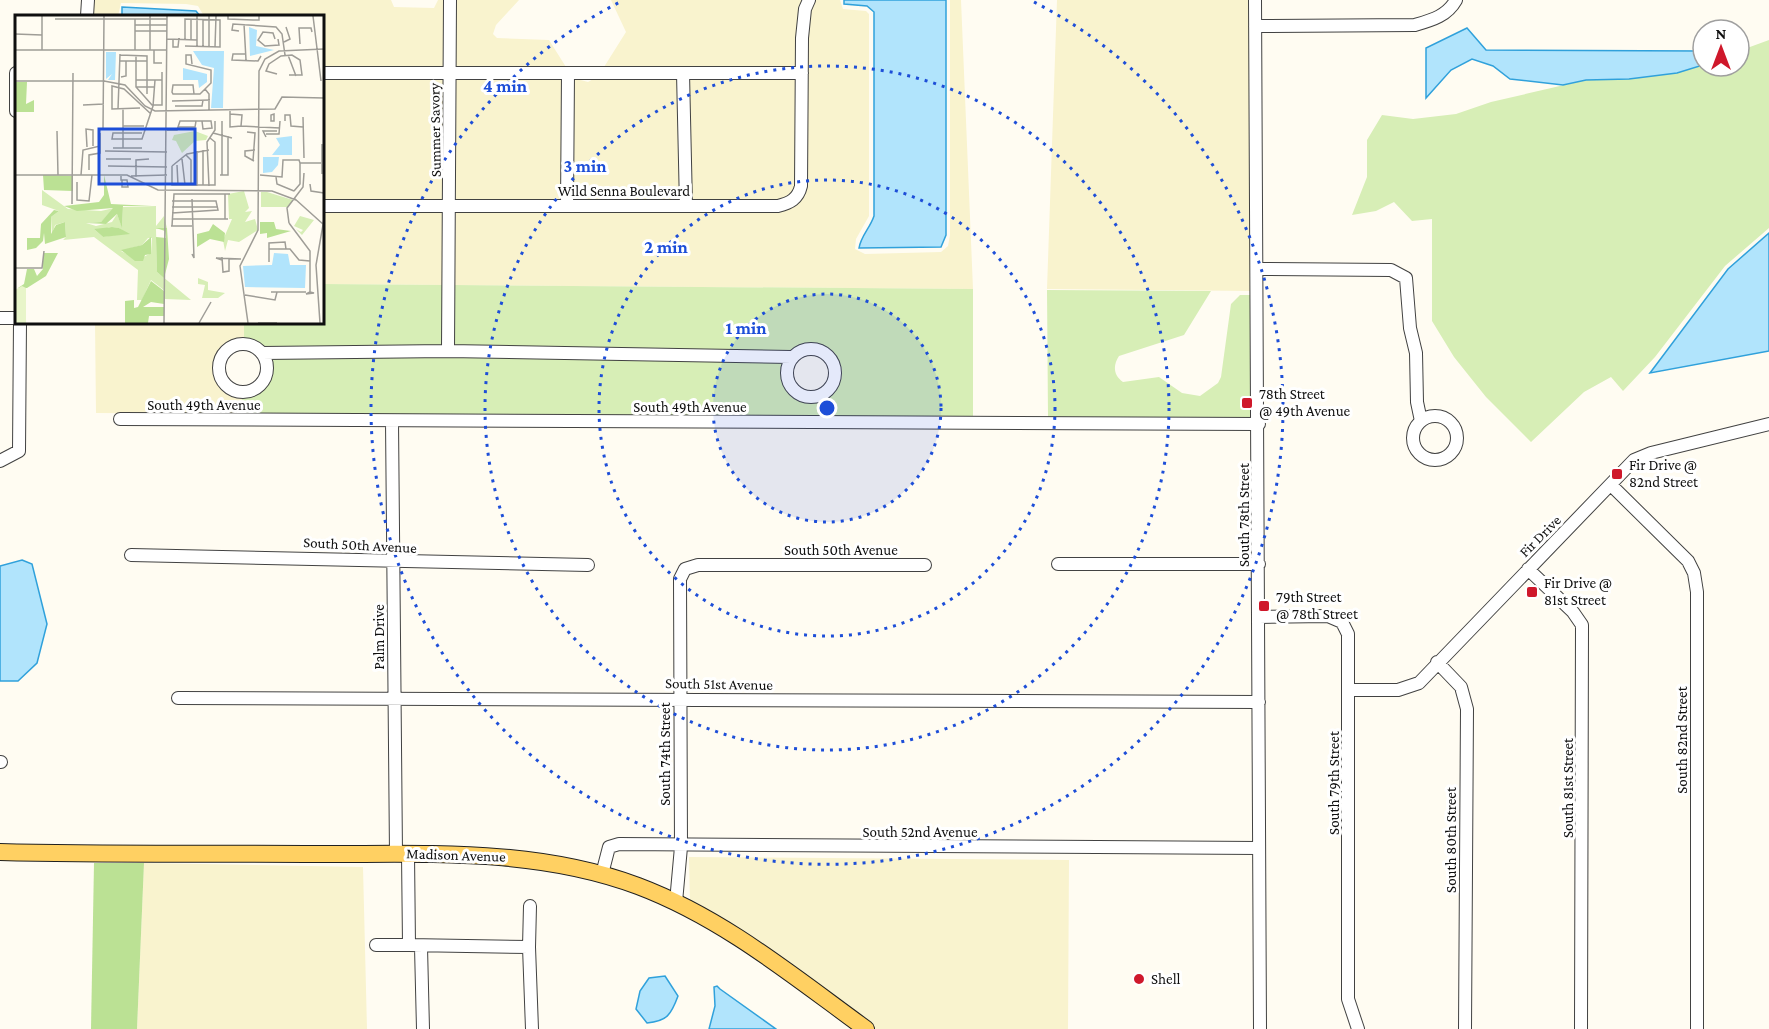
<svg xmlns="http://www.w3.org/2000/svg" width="1769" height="1029" viewBox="0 0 1769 1029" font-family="'Crimson Pro',serif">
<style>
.farmland{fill:#f9f3ce}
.green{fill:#d7eeb6}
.forest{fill:#bbe194}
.water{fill:#b1e4fc;stroke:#30a1db;stroke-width:1.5}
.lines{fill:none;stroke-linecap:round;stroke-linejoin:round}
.minor-casing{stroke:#424242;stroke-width:14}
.major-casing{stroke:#202020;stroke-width:18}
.minor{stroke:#fff;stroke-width:12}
.major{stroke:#ffd062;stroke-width:16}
.ring{fill:none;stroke:#1d4ed8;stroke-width:3;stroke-dasharray:3 6}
.poi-dot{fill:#cf182b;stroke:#fff;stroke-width:2}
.labels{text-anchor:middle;stroke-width:6;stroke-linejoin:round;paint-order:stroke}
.street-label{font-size:15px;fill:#0f0f0f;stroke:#fff}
.poi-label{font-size:15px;fill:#0f0f0f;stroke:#fff;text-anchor:start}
.inset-road{fill:none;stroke:#9f9d97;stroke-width:1.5}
.view{fill:#1d4ed8;fill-opacity:0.15;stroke:#1d4ed8;stroke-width:3}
.inset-edge{fill:none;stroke:#0f0f0f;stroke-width:3}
.centre{fill:#1d4ed8;stroke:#fff;stroke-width:3}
.ring-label{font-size:18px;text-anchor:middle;font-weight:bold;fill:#1d4ed8;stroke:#fff;stroke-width:6;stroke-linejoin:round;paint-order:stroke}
</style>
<rect width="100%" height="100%" fill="#fffcf2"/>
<path class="farmland" d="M93,0h298l3,7 40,1 4,-8h7v67h-122l-1,-51h-118l-6,-10 -12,-2 -65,-1 -3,13h-25z
M455,0h64l-23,25 -3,9 4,4 52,2 17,27h-112z
M611,0h193l-7,67h-193l22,-35z
M815,0h25l3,9 23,2 3,3v202l-13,23 -1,10 10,5 76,-2 7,-6 2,-11v-235h11l12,289 -519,-4 2,-74 334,-3 9,-5 5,-8 3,-156 3,-28z
M1057,0h193l2,291 -205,-2z
M322,78h123l1,122h-123z
M454,78h109l-1,122h-106z
M573,78l15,4 7,-4h83l3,122h-109z
M688,78h109l-2,112 -8,8 -10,2h-86z
M322,211h124l-1,74 -122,-1z
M95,323h149v16l-13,2 -8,5 -8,14 -1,10 9,19 19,8 -1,17 -145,-1z
M689,857l380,3 -1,169h-193l-117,-85 -68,-41z
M144,863l219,4 4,162h-230z"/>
<path class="green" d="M1769,40v188l-44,38 -70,91 -32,34 -12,-14 -27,15 -53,50 -45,-45 -32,-40 -22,-36v-102l-20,2 -18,-19 -18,9 -24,4 15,-38v-37l15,-25 31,4 43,-5 35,-12 95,-22 43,-1 48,-6 26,-8 36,1v-15z
M323,284l122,1 -2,60 -179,3 -13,-8 -7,-1v-16l78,-1z
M454,285l519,4v129l-732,-4 1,-17c22,-2 31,-18 28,-38l178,-3 336,7c-11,75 94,26 45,-13 -13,-10 -26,-5 -39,2l-337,-7z
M1047,290l164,1 -27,44 -65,21c-6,9 -6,19 4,26l36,-5 23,16 18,3 18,-13 3,-6 10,-73 9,-9h12l2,124 -206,-1z"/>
<path class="forest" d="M94,863h50l-7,166h-46z"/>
<path class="water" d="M844,0h102v235l-5,12 -82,1c2,-12 11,-20 15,-32v-204l-7,-6 -23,-2z
M122,7l74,4 4,5h-78z
M1467,28l19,22 217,1v14l-26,8 -48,6 -43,1 -23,5 -53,-6 -17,-13 -21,-7 -21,11 -25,28v-50z
M1769,233v118l-119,22 78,-104z
M22,560l10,4 15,60 -10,39 -19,18h-18v-115z
M665,976l13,20c-7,19 -11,25 -31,27l-11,-14 4,-18 9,-13z
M717,986l3,3 56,40h-67l6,-23 -1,-19z"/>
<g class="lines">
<defs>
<path id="minor" d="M1255,0l5,1029
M87,16l1,-16
M1255,26l160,-1c17,-5 32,-9 41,-25
M16,73v38
M322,73h480
M683,73l3,133
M322,206h456c12,-3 20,-7 23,-20l1,-148 3,-29 4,-9
M567,206l1,-133
M1257,269l134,1 15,8 4,50 6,25 1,49 4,19
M0,318h16
M219 368a24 24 0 1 1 48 0a24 24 0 1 1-48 0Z
M787 373a24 24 0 1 1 48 0a24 24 0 1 1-48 0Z
M448,351l343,6
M262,353l186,-2 2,-351
M1413 438a22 22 0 1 1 44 0a22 22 0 1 1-44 0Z
M120,419l1139,5
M392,421l4,433
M0,461l19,-10 1,-129
M1611,485l77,76 6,12 3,19v437
M131,555l457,10
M1058,564h201
M1528,569l45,43 9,13 -1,404
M1259,617l69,-1 14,6 6,12v365l10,30
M1437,662l24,25 6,22 -2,320
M1349,690h49l21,-7 215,-223 17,-7 118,-29
M178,698l1081,4
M0,762h1
M408,854l1,91 120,2 3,82
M602,874l7,-27 10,-3 640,4
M676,902l5,-55 -1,-268 5,-10 13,-4h227
M376,945h33
M421,947l2,82
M529,947l1,-41"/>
<path id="major" d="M0,852c110,3 220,1 330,2 104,0 209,-5 308,32 85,32 155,90 228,143"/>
</defs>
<use href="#minor" class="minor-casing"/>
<use href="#major" class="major-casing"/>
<use href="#minor" class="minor"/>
<use href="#major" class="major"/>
</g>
<circle cx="827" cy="408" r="114" fill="#1d4ed8" fill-opacity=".12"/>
<g class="ring">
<circle cx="827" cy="408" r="114"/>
<circle cx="827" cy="408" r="228"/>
<circle cx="827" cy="408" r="342"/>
<path d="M1034 2A456 456 0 1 1 620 2"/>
</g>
<g class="poi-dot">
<rect x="1241" y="397" width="12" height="12" rx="3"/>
<rect x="1611" y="468" width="12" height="12" rx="3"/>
<rect x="1526" y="586" width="12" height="12" rx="3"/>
<rect x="1258" y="600" width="12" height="12" rx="3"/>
<circle cx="1139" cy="979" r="6"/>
</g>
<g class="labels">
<g class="street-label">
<text transform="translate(435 130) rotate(-91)" y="5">Summer Savory</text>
<text x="624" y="196">Wild Senna Boulevard</text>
<text x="204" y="410">South 49th Avenue</text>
<text x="690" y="412">South 49th Avenue</text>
<text transform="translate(1244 515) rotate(-90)" y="5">South 78th Street</text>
<text transform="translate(1540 536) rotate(-45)" y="5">Fir Drive</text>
<text transform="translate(360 545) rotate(3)" y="5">South 50th Avenue</text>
<text x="841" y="555">South 50th Avenue</text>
<text transform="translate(379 637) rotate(-90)" y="5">Palm Drive</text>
<text transform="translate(719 684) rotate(1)" y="5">South 51st Avenue</text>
<text transform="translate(1682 740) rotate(-90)" y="5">South 82nd Street</text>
<text transform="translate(665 754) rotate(-90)" y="5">South 74th Street</text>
<text transform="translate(1334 783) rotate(-90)" y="5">South 79th Street</text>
<text transform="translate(1568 788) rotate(-90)" y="5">South 81st Street</text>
<text x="920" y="837">South 52nd Avenue</text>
<text transform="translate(1451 840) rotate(-90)" y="5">South 80th Street</text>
<text transform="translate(456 855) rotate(2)" y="5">Madison Avenue</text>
</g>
<g class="poi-label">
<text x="1259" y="399">78th Street<tspan x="1259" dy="17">@ 49th Avenue</tspan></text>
<text x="1629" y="470">Fir Drive @<tspan x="1629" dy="17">82nd Street</tspan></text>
<text x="1544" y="588">Fir Drive @<tspan x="1544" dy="17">81st Street</tspan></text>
<text x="1276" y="602">79th Street<tspan x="1276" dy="17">@ 78th Street</tspan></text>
<text x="1151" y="984">Shell</text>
</g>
</g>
<g transform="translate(15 15)">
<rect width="309" height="309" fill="#fffcf2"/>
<path d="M180,116l13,5 -2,4 -11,1 -13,12 -6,-12 -4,-1 2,-5zM27,175l26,19 33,2 13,-3 -13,14 -15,1 10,3 16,-4 5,-8 5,13 1,-20 33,-1v20l8,-10 3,12 -11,1 1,43 34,28 -26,-1v-8l-14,-11 -9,20h-5l1,-30 -44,-33 -31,3 3,-3 -1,-15 -10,3 -3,10 -1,-18 8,-6 -17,-6zM94,212l10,1 7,5 -23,4 -9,-8 8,2zM133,223h4l-1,15 -13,7 -17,-9 21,-6zM229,176l5,17 -4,4 7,-1 -7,11 10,-3 3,11 -19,12 -11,-2 -3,11 -2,-11 9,-21h-3l-1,-25zM246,177h6l26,8 -5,7h-27zM285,201l14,4 -12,15 -6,-6 5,3 2,-2 -9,-4zM183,263l10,4v8l17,3 -7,5h-16l3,-13 -7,-1z" fill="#d7eeb6" fill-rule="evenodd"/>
<path d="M0,67h12l-1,22 8,-4v12h-19zM28,160l30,1v15l-29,-1zM89,160l7,29 41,2h-29l-1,22 -5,-14 -11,10 -20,-1 15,-1 12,-14 -36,3 -13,-5 35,-4 5,-7zM39,195l5,1 -8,6v17l5,-9 9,-3 1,15 -21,7 -1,-11 -1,8 -7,7 -9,2v-12h13l1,-14zM245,207h14l2,7 15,2 -24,7v-5l-7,1zM198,209l12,9 -1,9 -14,-3 -13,8v-13l12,-3zM97,212l7,1 11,6 -27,3 -9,-8zM141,213h11l2,31 -5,19 -7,-6 -1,-35 10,1 -1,-7zM136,222v17l-6,1 -2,6h-8l-14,-11 21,-5zM28,238h15l-12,23 -19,12h-9l6,-4 3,-15h7l3,7 6,-7zM136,266l13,10v13l-13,-2 -8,5h21v9h-15l-1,7h-23v-22l9,-1v8l4,-1z" fill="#bbe194"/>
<path d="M7,271l4,2v35h-11v-33z" fill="#e8f5c9"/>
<path d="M234,12l8,3 -1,16 18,4 -24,6zM178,36h31l-1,57h-12l3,-40 -12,-3zM91,37h10l-1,28h-7l4,-6 -6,5zM168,53l24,6v8l-8,6 -1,-8h-15zM277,121v19h-20l8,-10 -4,-7zM248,142h16l-1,8 -6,7 -9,1zM259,238l14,1 2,11h16l-1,23 -60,-1 -2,-21 29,-1z" fill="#b1e4fc"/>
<path class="inset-road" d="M27,1v34M182,1v30M213,1v3l25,1h6v-4M298,1l8,65M40,4h112M120,4v31M188,5v27M229,9l2,36M120,10h32M120,16h32M224,16l-7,-1 1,-6 43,3 6,7 3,21M0,19l27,1M152,24l30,1M158,24v8h5l1,-9M260,24l-2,-6 -10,-1 -5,8 7,6 14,-1 -1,-6M170,25v-21l35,1v27l-35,-1M176,25v-21M269,27l6,-3 -4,-12M285,29l-1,-16h12l1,4M194,32v-31M200,32l1,-31M0,35h152M135,35v-34M139,35v13h8M231,39h-13l-1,6 26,1 3,-5M105,40l27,1v38M121,40v32l16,18h10v-33M273,40l8,21M105,46h27M177,49l-1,-9h-5v9l25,6v13l-11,11h-27l-1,-2 1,-7h20l1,9M262,59l-11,-3 3,-7 12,-8 11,-1 8,5 2,15h-13M106,62l5,-1v-15M121,65h26M0,66h90M89,66l21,4 20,21 10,5 120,-2 7,-12 42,1M121,72h19M190,74l4,5v17M157,86l38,-1M68,90l21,-1M160,91h27l1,-6M125,93l-28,1v-23l12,3 27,25M103,94l2,-55M215,96v16l11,-1 1,-11 -12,-1M259,99v7h-3v-6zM288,102l1,41M181,106h15l1,7 -9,1 -1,-8M207,106v54M270,106v-6h5l1,11 12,1M108,111h21M226,111l39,2M88,115l1,-114M152,115h10l3,-9h16l-1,6h-17M42,116l1,44M232,117l8,1 -2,28M127,118h-29l-1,6h30l11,-33 2,-26M198,118l19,5M251,119h13l1,-13M251,122l-3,-6h14M72,132l-1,-18 7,1v16M98,133h10v-39M108,133h19M90,136l62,1M171,140l5,5v25M91,144h25M167,144l3,26M239,146l-9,-5v-5l10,-1M285,148h21M162,150l1,20M93,151l59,1M157,151v19h43v-43l-5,-4M157,151l15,-12 22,-4M74,155v-15l11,-2v-20M307,159v-30M0,160h112l31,15 114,1 24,9M66,160l2,-25 17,-4M205,160h8v-39M245,160l22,2 1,-17h16l1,3M106,161v4h6l1,7h-6v-7M116,161l36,-1M121,162v-17l13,-1M261,162l1,7 17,7M62,167v18l12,1 3,-26M295,169l1,7 13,2M188,170v-35M182,171v-35M194,171l-2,-44 8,-12v-9M279,176l6,-7v-21M279,183l30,27M157,186h44l2,9 -46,3M57,189l1,-131M157,192h46M157,204h56M210,204v-25M274,208l21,28v41l4,1 -8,1 4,-2M274,208l-2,-15 16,-21 1,-14M156,211h21M157,211l2,-32h56M254,234h21l9,11 11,1M177,239l2,4 -2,-59M207,242l1,15 6,-1v-13M207,245l-6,-2 25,1M254,247v-19l16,-1 1,7M0,253h27l2,-17M256,277h35M230,280l30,5 2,-8M149,308l3,-307M184,308l12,-21M233,308l-8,-57 18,-36 1,-159 6,-12 14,-8 45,-2M243,308h19M305,308l-4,-58 8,-46"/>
<path class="view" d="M84,114h96v55h-96z"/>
<rect width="309" height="309" class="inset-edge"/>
</g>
<circle cx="827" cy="408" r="9" class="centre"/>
<g class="ring-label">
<text x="505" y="92">4 min</text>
<text x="585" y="172">3 min</text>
<text x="666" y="253">2 min</text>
<text x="746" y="334">1 min</text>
</g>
<g transform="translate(1721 48)"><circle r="28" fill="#ffffff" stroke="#9f9f9f" stroke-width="1.5"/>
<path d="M0-4.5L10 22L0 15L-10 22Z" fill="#cf182b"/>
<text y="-9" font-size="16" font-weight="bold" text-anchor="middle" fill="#0f0f0f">N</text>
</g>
</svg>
